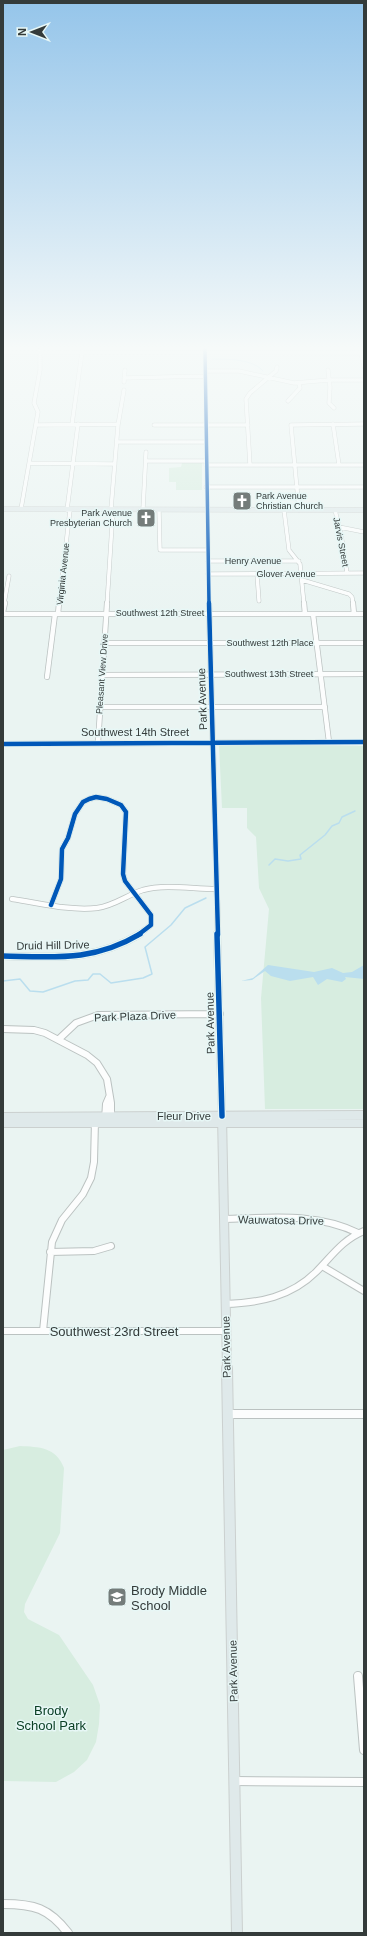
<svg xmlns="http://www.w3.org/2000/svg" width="367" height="1936" viewBox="0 0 367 1936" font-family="Helvetica,sans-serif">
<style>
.green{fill:#d7ede0}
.water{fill:#badeee}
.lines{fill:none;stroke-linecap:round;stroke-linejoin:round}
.stream-far1{stroke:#badeee;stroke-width:1}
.stream{stroke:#badeee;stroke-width:1.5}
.minor-far3-casing{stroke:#bbc2c1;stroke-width:4.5}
.minor-far2-casing{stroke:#bbc2c1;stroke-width:6}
.minor-far1-casing{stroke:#bbc2c1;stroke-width:8}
.minor-casing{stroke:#bbc2c1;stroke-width:10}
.major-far2-casing{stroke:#cbd0cf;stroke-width:5.5}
.major-far1-casing{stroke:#cbd0cf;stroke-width:10}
.major-casing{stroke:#cbd0cf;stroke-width:12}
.minor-far3{stroke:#fcfdfd;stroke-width:3.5}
.minor-far2{stroke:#fcfdfd;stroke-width:4.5}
.minor-far1{stroke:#fcfdfd;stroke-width:6}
.minor{stroke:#fcfdfd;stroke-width:8}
.major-far2{stroke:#dfe9ea;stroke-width:4.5}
.major-far1{stroke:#dfe9ea;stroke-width:8}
.major{stroke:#dfe9ea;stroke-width:10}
.cycleway-far2-casing{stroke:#e7f7f6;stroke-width:5}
.cycleway-far1-casing{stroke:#e7f7f6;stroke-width:6}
.cycleway-casing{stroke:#e7f7f6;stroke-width:8}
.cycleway-far2{stroke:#0057b8;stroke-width:3.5}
.cycleway-far1{stroke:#0057b8;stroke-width:4.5}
.cycleway{stroke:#0057b8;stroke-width:5.5}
.labels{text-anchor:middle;stroke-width:3;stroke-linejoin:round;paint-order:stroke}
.far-poi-label{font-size:9px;fill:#343b3a;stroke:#e7f7f6;text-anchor:start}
.far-street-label{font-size:9px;fill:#343b3a;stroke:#e7f7f6}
.street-label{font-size:11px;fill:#343b3a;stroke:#e7f7f6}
.near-street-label{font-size:13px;fill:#343b3a;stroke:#e7f7f6}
.near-poi-label{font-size:13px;fill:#343b3a;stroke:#e7f7f6;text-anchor:start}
.near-park-label{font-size:13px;fill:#0b4025;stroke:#e7f7f6}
</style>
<rect width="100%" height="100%" fill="#eaf4f2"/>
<path class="green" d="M182,463h20v27h-26v-8h-7v-14l12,-1z
M219,745l145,1v363h-99l-4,-111 8,-89 -10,-21 -3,-51 -9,-9v-20h-25z
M20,1446c19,1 36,1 44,22l-4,65 -35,71 -1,8 4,7 31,16 34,50 7,20 -1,19 -3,18 -9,18 -13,12 -18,10 -53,-1v-331z"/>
<path class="water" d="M268,965l46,7 18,-4 11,5 9,-1 12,-7v14l-19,-2 1,2 -4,3 -15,-3 -9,6 -5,-8 -23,4 -19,-5 -6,-5 -13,9 -11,1 12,-3z"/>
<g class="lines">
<path class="stream-far1" d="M212,359c16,0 41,0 51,12"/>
<path class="stream" d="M269,865l6,-6 13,2 13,-2 -1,-4 25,-20 7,-9 7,-3 3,-6 13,-6
M3,981l17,-2 10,12 13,1 32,-11 13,-1 5,-6h7l11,9 32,-5 9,-4 -7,-27 26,-22 14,-17 21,-10"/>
<defs>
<path id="minor-far3" d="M205,350l4,254
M3,352l361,1
M361,353l3,14
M328,370l2,17 -1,16 5,5
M205,371h34l55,12 35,-3h35
M124,378l81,-2
M124,382l1,-12
M288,401l12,-13 -1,-5
M72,424l10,-72
M333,424l6,41
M36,425l82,-1
M154,425h51
M205,425h43
M117,442h89
M146,461h60
M29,463l86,1
M206,465h158
M250,465l-4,-66 4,-6 26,-22 1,-4
M206,487h158
M21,509l17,-97 -4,-9 6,-33v-20
M111,509l7,-84 6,-35
M143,509l3,-57
M67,510l11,-86
M159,510l1,40h48
M284,510l5,40 11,14 4,40
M299,510l-8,-85 73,-1
M335,510l6,24 6,39
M339,527l25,5
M208,561h91
M208,574l156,-1
M257,574l2,27
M302,580l47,14 3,3 1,7
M4,604l5,-28
M59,604l11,-94
M107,604l6,-95"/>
<path id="minor-far2" d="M209,603l9,332
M304,603l1,11
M353,603l1,11
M3,612l2,-9
M3,614h361
M58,614l1,-11
M313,614l16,128
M104,643h260
M102,675l262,-1
M47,677l8,-63
M100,707h225
M98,743l9,-140
M3,744l361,-2
M12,899c28,4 57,12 85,9 17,-2 30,-13 46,-18 23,-6 49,-1 73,-1
M51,905l10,-26 1,-30 6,-11 7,-24 8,-12 6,-3 7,-2 11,2 14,6 5,7 -3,62 2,7 26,34v10l-13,10"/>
<path id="minor-far1" d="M217,934l5,182
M3,956c51,1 90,6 137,-22
M3,1029l31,1 11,3 42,22 10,8 10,16 4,24v16
M59,1039l17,-16 22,-8 122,-1
M105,1120l1,-16 3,-7
M224,1219c45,-1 92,-7 134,14
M50,1252l44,-1 17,-5
M322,1266l42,25
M225,1304c34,-1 66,-7 91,-32 16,-16 26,-32 48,-41
M3,1331h222
M43,1331l9,-89 10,-22 21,-26 8,-16 3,-16 1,-41"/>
<path id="minor" d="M227,1414h137
M358,1676l6,74
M234,1781l130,1
M3,1904c31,0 46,4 65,29"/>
<path id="major-far2" d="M3,509l361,1"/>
<path id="major-far1" d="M222,1116l5,253
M3,1117l361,-2
M3,1123h361"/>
<path id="major" d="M227,1368l10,565"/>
</defs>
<use href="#minor-far3" class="minor-far3-casing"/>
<use href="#minor-far2" class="minor-far2-casing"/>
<use href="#minor-far1" class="minor-far1-casing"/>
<use href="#minor" class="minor-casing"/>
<use href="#major-far2" class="major-far2-casing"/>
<use href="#major-far1" class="major-far1-casing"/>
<use href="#major" class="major-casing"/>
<use href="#minor-far3" class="minor-far3"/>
<use href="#minor-far2" class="minor-far2"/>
<use href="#minor-far1" class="minor-far1"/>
<use href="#minor" class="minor"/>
<use href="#major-far2" class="major-far2"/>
<use href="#major-far1" class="major-far1"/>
<use href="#major" class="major"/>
<defs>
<path id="cycleway-far2" d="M205,350l4,254"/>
<path id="cycleway-far1" d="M209,603l9,332
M3,744l361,-2
M51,905l10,-26 1,-30 6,-11 7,-24 8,-12 6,-3 7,-2 11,2 14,6 5,7 -3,62 2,7 26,34v10l-13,10"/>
<path id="cycleway" d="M217,934l5,182
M3,956c51,1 90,6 137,-22"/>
</defs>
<use href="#cycleway-far2" class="cycleway-far2-casing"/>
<use href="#cycleway-far1" class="cycleway-far1-casing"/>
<use href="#cycleway" class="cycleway-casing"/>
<use href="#cycleway-far2" class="cycleway-far2"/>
<use href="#cycleway-far1" class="cycleway-far1"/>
<use href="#cycleway" class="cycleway"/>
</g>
<linearGradient id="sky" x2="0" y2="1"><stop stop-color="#95c5ea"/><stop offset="0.56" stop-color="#f6faf9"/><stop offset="1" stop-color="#f6faf9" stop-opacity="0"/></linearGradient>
<rect width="367" height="621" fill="url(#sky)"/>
<defs>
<symbol id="church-square" viewBox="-11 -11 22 22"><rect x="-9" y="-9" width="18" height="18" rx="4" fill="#747c7a" stroke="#e7f7f6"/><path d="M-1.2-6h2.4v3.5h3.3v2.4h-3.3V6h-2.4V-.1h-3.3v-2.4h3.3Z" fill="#fff"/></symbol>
<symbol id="school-square" viewBox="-11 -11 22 22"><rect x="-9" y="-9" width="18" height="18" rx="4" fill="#747c7a" stroke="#e7f7f6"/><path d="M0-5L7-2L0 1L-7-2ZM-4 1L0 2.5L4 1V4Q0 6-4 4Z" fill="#fff"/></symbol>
</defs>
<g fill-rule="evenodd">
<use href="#church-square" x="231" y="490" width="22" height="22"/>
<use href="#church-square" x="135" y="507" width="22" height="22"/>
<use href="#school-square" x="106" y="1586" width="22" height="22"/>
</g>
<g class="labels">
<g class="far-poi-label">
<text x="256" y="499">Park Avenue<tspan x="256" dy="10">Christian Church</tspan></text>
<text x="132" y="516" text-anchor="end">Park Avenue<tspan x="132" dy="10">Presbyterian Church</tspan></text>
</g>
<g class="far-street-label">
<text transform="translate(341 542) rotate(79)" y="3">Jarvis Street</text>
<text x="253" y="564">Henry Avenue</text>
<text transform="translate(63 574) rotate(-84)" y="3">Virginia Avenue</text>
<text x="286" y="577">Glover Avenue</text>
<text x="160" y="616">Southwest 12th Street</text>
<text x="270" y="646">Southwest 12th Place</text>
<text transform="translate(102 674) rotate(-86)" y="3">Pleasant View Drive</text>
<text x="269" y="677">Southwest 13th Street</text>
</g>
<g class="street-label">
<text transform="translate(202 699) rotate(-92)" y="4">Park Avenue</text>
<text x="135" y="736">Southwest 14th Street</text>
<text transform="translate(53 945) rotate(-1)" y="4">Druid Hill Drive</text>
<text transform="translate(135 1016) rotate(-2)" y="4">Park Plaza Drive</text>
<text transform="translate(210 1023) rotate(-91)" y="4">Park Avenue</text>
<text x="184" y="1120">Fleur Drive</text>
<text transform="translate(281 1220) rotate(1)" y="4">Wauwatosa Drive</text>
<text transform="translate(226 1347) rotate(-91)" y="4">Park Avenue</text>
<text transform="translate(233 1671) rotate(-91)" y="4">Park Avenue</text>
</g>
<g class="near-street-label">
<text x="114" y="1336">Southwest 23rd Street</text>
</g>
<g class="near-poi-label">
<text x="131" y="1595">Brody Middle<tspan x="131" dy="15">School</tspan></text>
</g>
<g class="near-park-label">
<text x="51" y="1715">Brody<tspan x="51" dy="15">School Park</tspan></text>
</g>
</g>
<rect width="367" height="1936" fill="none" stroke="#343b3a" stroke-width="8"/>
<g transform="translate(32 32) rotate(270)" stroke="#e7f7f6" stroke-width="3" paint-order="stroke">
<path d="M0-3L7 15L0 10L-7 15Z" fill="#343b3a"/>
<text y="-6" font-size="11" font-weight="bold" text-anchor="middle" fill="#343b3a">N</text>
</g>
</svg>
